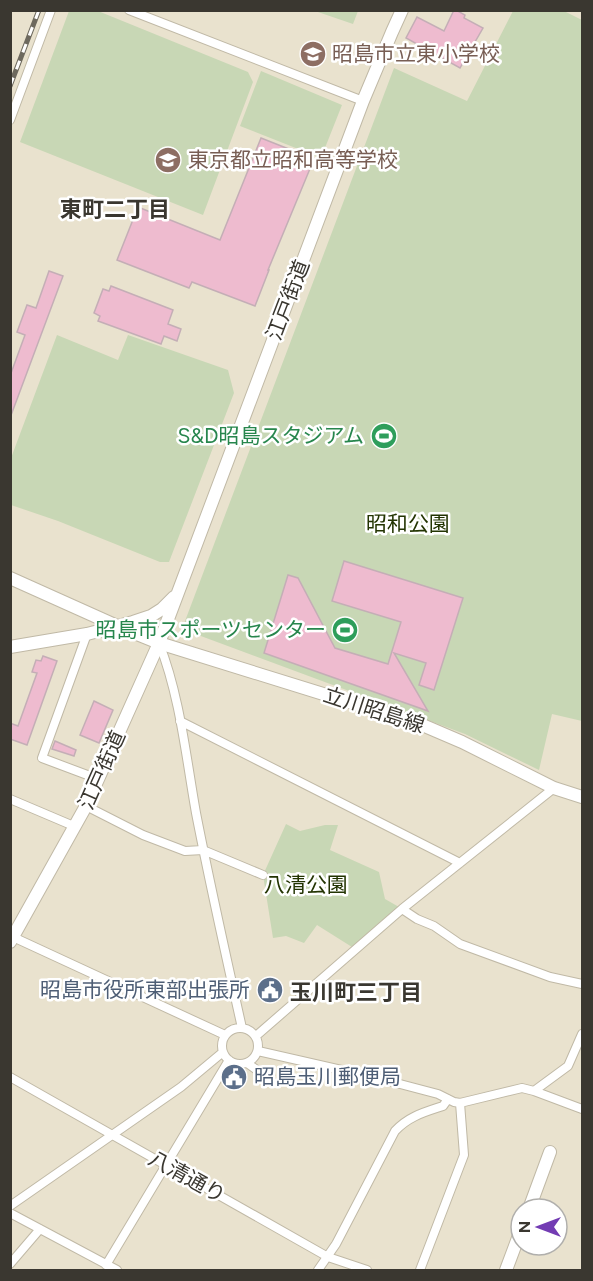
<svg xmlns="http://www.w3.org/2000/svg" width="593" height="1281" viewBox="0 0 593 1281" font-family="Figtree,'Noto Sans JP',sans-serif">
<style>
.green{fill:#c8d7b5}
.building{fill:#eebbcf;stroke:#c4aeb6;stroke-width:1.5}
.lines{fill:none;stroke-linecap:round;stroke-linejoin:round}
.street-casing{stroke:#c0b9a6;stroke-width:10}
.secondary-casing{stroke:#c0b9a6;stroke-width:14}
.street{stroke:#fff;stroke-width:8}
.secondary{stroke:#fff;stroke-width:12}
.rail-casing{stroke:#6d695e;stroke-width:5}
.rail{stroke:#fff;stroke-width:3;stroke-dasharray:9;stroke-linecap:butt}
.labels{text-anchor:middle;stroke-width:5;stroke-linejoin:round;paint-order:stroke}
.education-label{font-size:21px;fill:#785e54;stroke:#fff;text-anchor:start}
.street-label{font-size:21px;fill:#3a3730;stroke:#fff}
.leisure-label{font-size:21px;fill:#27864d;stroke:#fff;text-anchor:end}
.park-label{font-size:21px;fill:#233402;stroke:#fff}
.service-label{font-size:21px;fill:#4e5e75;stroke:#fff;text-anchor:end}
.neighbourhood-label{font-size:22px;font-weight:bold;fill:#3a3730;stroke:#fff}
</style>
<rect width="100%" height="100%" fill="#e9e2ce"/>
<path class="green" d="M69,11h29l150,61 5,10 -50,133 -183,-73z
M315,11h43l-5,13z
M513,11h51l18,9v701l-30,-7 -13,56 -74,-36 -283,-105 212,-561 73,33z
M261,71l81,34 -21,53 -81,-32z
M57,335l61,25 10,-25 100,35 6,23 -65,169h-9l-102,-41 -47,-16v-47z
M286,824l14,7 25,-6h13l-8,25 49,22 6,27 14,8 -47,40 -35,-22 -13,18 -18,-7 -13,2 -10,-63z"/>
<path class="building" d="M454,10h2l9,5 -1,3 19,10 -23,40 -54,-30 11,-21 27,14z
M261,138l53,21 -46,111h1l-14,36 -63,-24 -3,6 -72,-28 21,-53 82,33z
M49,271l14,5 -53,142v-42l15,-41 -8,-3 10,-27 9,3z
M111,286l62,24 -5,14 13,5 -4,12 -13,-5 -3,8 -63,-23 2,-5 -6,-3 9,-24 6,2z
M344,561l119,37 -29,92 -15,-5 7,-22 -32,-10 34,58 -164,-58 24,-78 10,3 37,70 53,16 13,-42 -69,-21z
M43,656l14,5 -30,84 -17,-6v-16l8,3 19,-53 -5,-1 4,-12 5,1z
M94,701l19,9 -14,33 -19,-8z
M55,741l21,9 -2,6 -22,-7z"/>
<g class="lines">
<defs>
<path id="street" d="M129,10l234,91
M10,120l41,-110
M87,634l-45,124 56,21
M159,643c21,53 27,114 37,170 14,72 30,143 46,215
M180,721l280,142
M10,799l66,28
M86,806l57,29 42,16 18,-1 60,25
M402,909l15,10 17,7 26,18 90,33 32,7
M13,937l212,98
M222 1046a18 18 0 1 1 36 0a18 18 0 1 1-36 0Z
M256,1036l146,-127 152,-121
M258,1051l123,28 57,15 16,8 6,1 62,-15 12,3 48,18
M247,1063l17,12
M10,1077l318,180 39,13
M534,1091l34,-25 14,-32
M10,1206l171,-119 42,-35
M10,1213l107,57
M10,1264l30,-35
M106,1265l123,-205
M318,1270l18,-26 59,-113c14,-15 30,-19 48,-25l5,-7
M420,1270l44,-115 -4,-52"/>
<path id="secondary" d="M10,578l107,48 42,17 261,81 42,18 92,46 28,9
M10,647l77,-13 46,-12 18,-6 11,-7 12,-12
M10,942l76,-136 73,-163 204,-542 29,-69 10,-22
M529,1209l21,-57
M506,1270l15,-40"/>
</defs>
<use href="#street" class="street-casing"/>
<use href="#secondary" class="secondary-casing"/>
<use href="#street" class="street"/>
<use href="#secondary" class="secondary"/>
<defs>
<path id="rail" d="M10,86l29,-76"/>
</defs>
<use href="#rail" class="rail-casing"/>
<use href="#rail" class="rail"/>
</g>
<defs>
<symbol id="school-disc" viewBox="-11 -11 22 22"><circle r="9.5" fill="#8d6e63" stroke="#fff"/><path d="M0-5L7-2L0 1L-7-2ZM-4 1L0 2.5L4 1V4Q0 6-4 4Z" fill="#fff"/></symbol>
<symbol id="stadium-disc" viewBox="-11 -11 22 22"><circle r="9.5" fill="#2e9e5b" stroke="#fff"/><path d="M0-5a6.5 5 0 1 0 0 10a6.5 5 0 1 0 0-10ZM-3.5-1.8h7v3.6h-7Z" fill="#fff"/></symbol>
<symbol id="civic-disc" viewBox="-11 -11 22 22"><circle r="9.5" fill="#5c6f8a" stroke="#fff"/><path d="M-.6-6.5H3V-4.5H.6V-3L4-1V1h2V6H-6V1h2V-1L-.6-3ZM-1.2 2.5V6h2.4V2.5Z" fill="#fff"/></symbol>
</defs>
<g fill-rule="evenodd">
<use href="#school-disc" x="298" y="39" width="30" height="30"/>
<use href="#school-disc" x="153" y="145" width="30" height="30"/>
<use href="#stadium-disc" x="369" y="421" width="30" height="30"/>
<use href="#stadium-disc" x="330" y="615" width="30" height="30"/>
<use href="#civic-disc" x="255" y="975" width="30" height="30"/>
<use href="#civic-disc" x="219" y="1062" width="30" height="30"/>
</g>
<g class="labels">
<g class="education-label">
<text x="332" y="61">昭島市立東小学校</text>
<text x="188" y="167">東京都立昭和高等学校</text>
</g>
<g class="street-label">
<text transform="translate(288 300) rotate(-69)" y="7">江戸街道</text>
<text transform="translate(374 710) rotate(18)" y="7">立川昭島線</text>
<text transform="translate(102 770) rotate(-66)" y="7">江戸街道</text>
<text transform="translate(187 1177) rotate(29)" y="7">八清通り</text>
</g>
<g class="leisure-label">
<text x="364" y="443">S&amp;D昭島スタジアム</text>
<text x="326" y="637">昭島市スポーツセンター</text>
</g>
<g class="park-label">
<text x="408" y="531">昭和公園</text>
<text x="306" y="892">八清公園</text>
</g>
<g class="service-label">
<text x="250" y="997">昭島市役所東部出張所</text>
<text x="254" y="1084" text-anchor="start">昭島玉川郵便局</text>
</g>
<g class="neighbourhood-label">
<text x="115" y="217">東町二丁目</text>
<text x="356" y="1000">玉川町三丁目</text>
</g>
</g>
<rect width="593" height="1281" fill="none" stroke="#3a3730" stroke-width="24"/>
<g transform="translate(539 1227) rotate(270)"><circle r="28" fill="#ffffff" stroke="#b0afac" stroke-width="1.5"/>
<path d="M0-4.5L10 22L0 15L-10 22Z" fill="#733cb3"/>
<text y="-9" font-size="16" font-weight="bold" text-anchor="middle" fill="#3a3730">N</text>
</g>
</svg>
